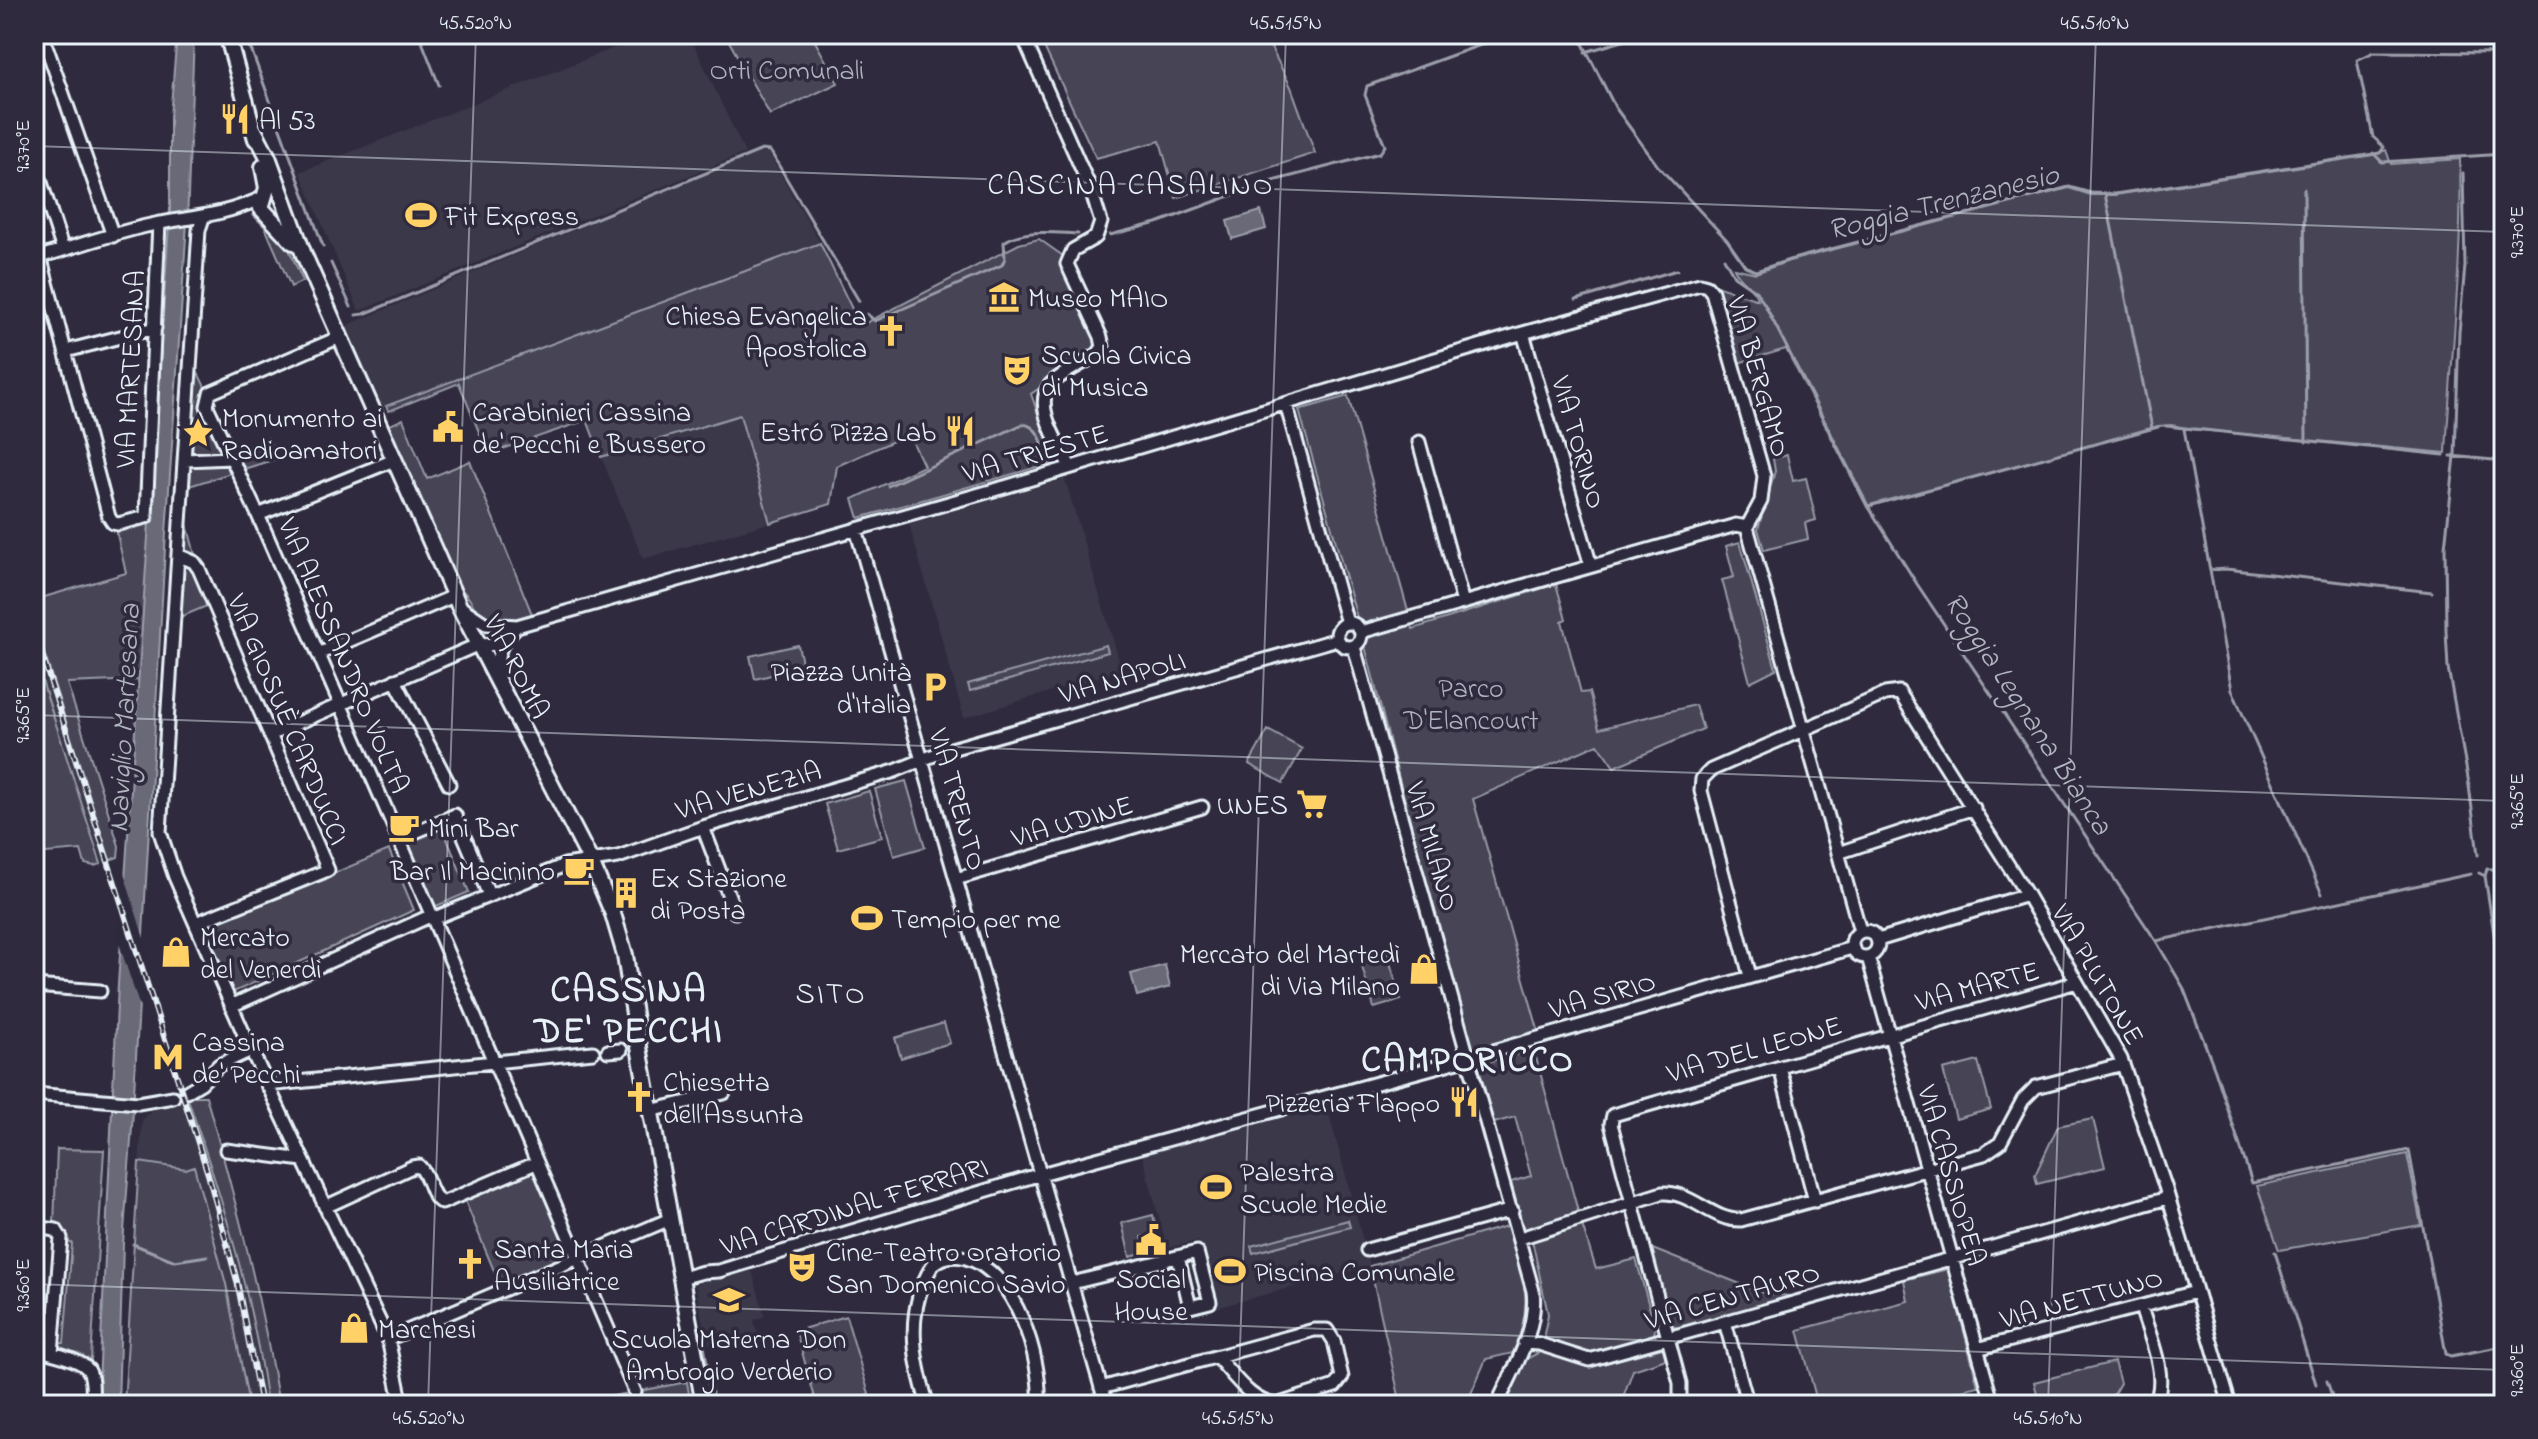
<svg xmlns="http://www.w3.org/2000/svg" width="2538" height="1439" viewBox="0 0 2538 1439" font-family="'Indie Flower',sans-serif">
<style>
.built{fill:#3b3749}
.green{fill:#464455;stroke:#979aa6;stroke-width:2}
.water{fill:#696978;stroke:#9c9fab;stroke-width:2}
.pier{fill:#2f2a3d}
.lines{fill:none;stroke-linecap:round;stroke-linejoin:round}
.stream{stroke:#9c9fab;stroke-width:3}
.minor-casing{stroke:#e8f1f8;stroke-width:17}
.major-casing{stroke:#e8f1f8;stroke-width:20}
.minor{stroke:#2f2a3d;stroke-width:11}
.major{stroke:#2f2a3d;stroke-width:14}
.rail-casing{stroke:#e8f1f8;stroke-width:6}
.rail{stroke:#2f2a3d;stroke-width:3;stroke-dasharray:9;stroke-linecap:butt}
.ticks{fill:none;stroke:#e8f1f8;stroke-width:2;stroke-opacity:0.45}
.labels{text-anchor:middle;stroke-width:7;stroke-linejoin:round;paint-order:stroke}
.park-label{font-size:28px;fill:#afb4bf;stroke:#2f2a3d}
.poi-label{font-size:28px;fill:#e8f1f8;stroke:#2f2a3d;text-anchor:start}
.street-label{font-size:28px;fill:#e8f1f8;stroke:#2f2a3d}
.neighbourhood-label{font-size:30px;letter-spacing:2px;fill:#e8f1f8;stroke:#2f2a3d}
.water-label{font-size:30px;font-style:italic;fill:#afb4be;stroke:#2f2a3d}
.district-label{font-size:36px;font-weight:bold;letter-spacing:2px;fill:#e8f1f8;stroke:#2f2a3d}
.neatline{fill:none;stroke:#e8f1f8;stroke-width:3}
.ticks-label{font-size:20px;text-anchor:middle;fill:#e8f1f8}
</style>
<rect width="100%" height="100%" fill="#2f2a3d"/>
<filter id="ink" filterUnits="userSpaceOnUse"><feTurbulence type="fractalNoise" baseFrequency=".0125" numOctaves="2"/><feDisplacementMap in="SourceGraphic" scale="16" xChannelSelector="R" yChannelSelector="G"/><feConvolveMatrix kernelMatrix="1 2 1 2 8 2 1 2 1" color-interpolation-filters="sRGB"/></filter>
<g filter="url(#ink)">
<path class="built" d="M649,34h40l56,119 -386,158 -59,-139z
M768,152l52,91 -440,166 -37,-82 414,-174z
M740,415l30,108 -127,36 -42,-102z
M1065,479l57,191 -158,48 -55,-194z
M34,621l76,239 -9,4 -67,-208z
M188,1099l42,133 26,107 11,66h-18l-23,-121 -32,-117 -8,2 -47,-7 3,-42 14,-13z
M1327,1106l43,160 -154,42 -18,-67 -31,7 -25,-93z
M751,1267l14,49 -11,4 4,15 -29,14 -2,-6 -20,1 -12,-60z"/>
<path class="green" d="M725,34h86l27,49 -68,32z
M1038,34h226l27,53 24,66 -139,45 -16,-57 -64,17z
M2386,150l5,14 69,-5c3,98 -9,196 -14,294l-257,-24 -17,-4 -14,1 -291,81 -81,-158 -48,14 -22,-77 42,14c-6,-16 -18,-18 -24,-32l22,5 33,-12 280,-73 22,7h24l258,-40z
M252,214l28,15 23,52 -12,6 -26,-60z
M1039,239l24,17v11l37,79 -69,48 24,68 -196,56 -6,-19 71,-33 -15,-32 -72,32 -6,38 -61,19 -30,-108 -139,42 -14,-37 -99,34 -29,-71 -70,28 -3,-5 434,-163 33,68 13,12 153,-79z
M189,355l48,96 31,-13 8,21 -87,27 -3,34 12,46 16,37 -43,18z
M1348,396l65,233 143,-45 10,35 -4,2 19,72 8,-1 10,37 96,-24 8,24 -89,38 -16,-23 -125,55 66,234 -69,21 -104,-404 -67,-240z
M403,419l24,60 43,-18 62,153c-19,5 -43,16 -56,-4 -5,-9 -8,-15 -16,-22l-72,-162z
M1787,455l6,26 13,-3 10,42 -11,3 3,16 -44,11 -6,-21 17,-58 -2,-12z
M150,522l-10,158 -73,3 52,163 -1,11 -8,3 -76,-239v-43l7,20 85,-25 -10,-43z
M1740,542l36,127 -26,13 -28,-102 12,-3 -8,-31z
M798,645l5,22 -48,12 -5,-23z
M1106,645l2,7 -138,39 -2,-7z
M34,656l67,208 -7,2 -9,-2 -4,-14 -47,4z
M1268,730l34,19 -19,34 -34,-19z
M906,781l19,66 -31,9 -19,-67z
M869,791l13,46 -44,12 -13,-45z
M442,827l27,65 -35,15 -27,-65z
M389,850l25,60 -187,85 -28,-65z
M1387,952l14,48 -27,8 -14,-48z
M944,1023l6,20 -49,15 -6,-20z
M1534,1050l45,165 -55,16 -13,-49 20,-6 -16,-59 -21,6 -15,-52 5,-8z
M1978,1061l13,48 -35,10 -13,-49z
M193,1096h13c29,102 56,204 73,309h-12c-13,-105 -45,-207 -79,-306z
M2093,1119l12,48 -68,17 -2,-9 23,-49z
M57,1149l47,1 -13,210 -35,-13v-4h8l8,-100 -6,-1 -1,-9 -11,-9z
M2407,1154l14,71 -142,25 -22,-64z
M139,1162l47,7 8,-3 32,118 23,121h-125z
M537,1163l40,96 -75,31 -39,-94z
M1153,1215l4,18 -15,4 4,16 -16,4 -8,-34z
M1348,1220l2,7 -97,26 -2,-7z
M1510,1225c12,50 26,78 3,128l-27,6 -20,46h-65l-31,-139z
M1582,1225l14,44 40,-10 19,69 -1,8 -68,19 -39,-13 -3,-8 4,-20 -16,-74z
M1650,1248l113,45 27,3 -110,34 -12,-8z
M1948,1269l30,117 -79,19h-81l-20,-75 110,-29 -4,-21z
M846,1316l23,78 -10,3 2,8h-44l-21,-74z
M1663,1348l3,11 -33,11 -13,35h-114l20,-46 14,-7 44,14h10z
M2114,1362l6,21 -13,22h-67l-6,-23z
M687,1382l4,23h-125z"/>
<path class="water" d="M177,34h17l-7,189 -22,325 -33,579 -9,117 -5,161h-20l20,-421 52,-775v-92z
M1261,211l5,18 -34,10 -5,-18z
M1165,965l5,22 -33,9 -6,-22z"/>
<path class="pier" d="M123,870l23,75 -4,69 -25,-77z"/>
<g class="lines">
<path class="stream" d="M419,34l20,51
M1578,34l37,73 42,58 70,75 18,26 11,5 33,-11 280,-73 22,6 24,1 265,-41 4,-6 -11,-10 -16,-77 17,-8 130,1
M238,44l9,1 4,4 72,197
M1585,52l62,-18
M2373,153l9,9 122,-8
M2463,173l2,93 -6,66 -4,124 -10,91 1,83 2,38 20,110 10,77
M2304,189l2,253
M2105,194l47,234
M1110,235l47,-12 108,-40 115,-30 5,-7 -20,-51 2,-9 144,-52
M1724,258l10,18 22,15 9,14 103,201 49,78 239,357 27,46 32,83 37,113 157,-33 37,204 5,2 53,-10
M331,263l20,44
M1576,300l101,-30
M867,314l8,7 127,-56 3,-7 -1,-16c20,-14 51,-9 74,-8
M356,315l8,-1 398,-164 8,1 2,3 87,147
M2166,426l278,29
M2184,429l48,261 90,204
M2451,456l53,5
M888,486l135,-62c17,2 20,22 24,36
M1868,506l290,-79
M2211,570l15,-1 206,23
M2479,873l6,3 19,123
M2485,876l2,-7h17
M2156,941l315,-67
M133,1244l42,17 32,-5
M2275,1252l41,132
M704,1346l10,59
M2327,1381l8,24"/>
<defs>
<path id="minor" d="M42,34l71,202
M1022,34l69,156 10,32 -5,15 -23,13 -6,14 34,73 2,10 -5,7c-15,10 -36,18 -48,31 -18,22 11,62 20,82
M34,161l29,89
M203,218l-4,12 -39,602 15,45 76,173 137,289 14,66
M40,256l69,261 4,6 5,1 28,-7 13,-294
M35,258c41,-11 83,-27 125,-35 40,-7 64,-8 102,-25
M1523,333l68,233
M340,337l-130,56 -3,13 51,109 141,324 236,553
M66,351l89,-23
M1286,404l61,219
M1419,442l44,161
M184,460l48,-2
M258,515l136,-55
M1747,527l113,404
M856,529l250,876
M178,555l16,7 5,7 129,301 -132,53
M459,606l27,18 31,2 491,-140 515,-153 177,-49 7,2 5,6 52,184 -3,25 -14,26
M1337 635a12 12 0 1 1 24 0a12 12 0 1 1-24 0Z
M1361,632l375,-107 11,2
M1354,647l179,644c5,40 -20,78 -36,114
M318,654l136,-58
M498,678c-2,-24 1,-35 19,-52
M395,680l54,104
M270,735l207,-90 23,-1
M703,827l32,85
M399,839l56,-24 34,80
M1838,853l136,-45
M956,879l246,-72
M432,919l133,-54 53,-8 85,-30 192,-56 49,-20 394,-112
M1852 944a13 13 0 1 1 26 0a13 13 0 1 1-26 0Z
M1878,940l149,-45
M1868,957l125,448
M1750,976l-49,-185 1,-12 9,-9 174,-76 14,-2 128,203 94,164 44,127 65,219
M34,986l66,5
M231,1006l199,-90
M608,1051l13,-1
M1780,1068l35,133
M267,1085l326,-33
M186,1092l15,-9 18,-18 32,-15
M34,1094l104,9 35,-6
M650,1111l74,-18
M226,1150l77,10
M325,1207l87,-40 7,-1c11,10 10,30 23,37l94,-40
M34,1227l22,3 5,8 -9,115
M1520,1238l142,-45c29,-2 50,28 79,27l243,-66 16,-11 23,-43 13,-13 87,-23
M1367,1250l145,-40
M681,1278l22,-6 16,-1 322,-97 428,-116 383,-110
M1072,1283l125,-31 13,50 -20,5 -12,-50
M2141,1307c8,29 29,70 13,98
M1725,1322l23,83
M388,1339l282,-120
M1524,1343l15,1 50,16 579,-162
M34,1349c13,3 49,10 55,22 5,10 3,24 3,34
M1977,1349l219,-57
M1101,1388l213,-58h13l7,11 8,36 -7,9 -56,18c-25,3 -47,-31 -62,-47
M928,1405c-15,-47 -23,-94 4,-139 8,-9 21,-12 34,-8 50,14 76,101 73,147
M1680,1405v-22l-69,-259 2,-9 464,-133"/>
<path id="major" d="M227,34l29,105
M254,130l14,27 36,98 155,351 131,254 23,54 12,41 14,92 65,358
M263,167l4,21 -6,20 32,34"/>
</defs>
<use href="#minor" class="minor-casing"/>
<use href="#major" class="major-casing"/>
<use href="#minor" class="minor"/>
<use href="#major" class="major"/>
<defs>
<path id="rail" d="M34,630l174,544 29,107 24,124"/>
</defs>
<use href="#rail" class="rail-casing"/>
<use href="#rail" class="rail"/>
</g>
</g>
<path class="ticks" d="M34,146l2470,86M34,715l2470,86M34,1284l2470,86M428,1405l48,-1371M1238,1405l48,-1371M2048,1405l48,-1371"/>
<defs>
<symbol id="restaurant-bare" viewBox="-9 -9 18 18"><path d="M-5-6h1v4h1v-4h1v4h1v-4h1v5L-1.5 .5V6h-2V.5L-5-1ZM5-6V6H3V1.5H1.5Q1.5-4 5-6Z" fill="#ffd166" stroke="#2f2a3d" stroke-width="2.5" paint-order="stroke"/></symbol>
<symbol id="stadium-bare" viewBox="-9 -9 18 18"><path d="M0-5a6.5 5 0 1 0 0 10a6.5 5 0 1 0 0-10ZM-3.5-1.8h7v3.6h-7Z" fill="#ffd166" stroke="#2f2a3d" stroke-width="2.5" paint-order="stroke"/></symbol>
<symbol id="museum-bare" viewBox="-9 -9 18 18"><path d="M0-6L6-3V-2H-6V-3ZM-5-1h2V3h-2ZM-1-1h2V3h-2ZM3-1h2V3H3ZM-6 4H6V6H-6Z" fill="#ffd166" stroke="#2f2a3d" stroke-width="2.5" paint-order="stroke"/></symbol>
<symbol id="church-bare" viewBox="-9 -9 18 18"><path d="M-1.2-6h2.4v3.5h3.3v2.4h-3.3V6h-2.4V-.1h-3.3v-2.4h3.3Z" fill="#ffd166" stroke="#2f2a3d" stroke-width="2.5" paint-order="stroke"/></symbol>
<symbol id="theatre-bare" viewBox="-9 -9 18 18"><path d="M-5-5.5Q0-4 5-5.5V0Q5 5 0 6Q-5 5-5 0ZM-3.3-2.5H-1v1.5H-3.3ZM1-2.5H3.3v1.5H1ZM-2.8 1Q0 5.5 2.8 1Z" fill="#ffd166" stroke="#2f2a3d" stroke-width="2.5" paint-order="stroke"/></symbol>
<symbol id="civic-bare" viewBox="-9 -9 18 18"><path d="M-.6-6.5H3V-4.5H.6V-3L4-1V1h2V6H-6V1h2V-1L-.6-3ZM-1.2 2.5V6h2.4V2.5Z" fill="#ffd166" stroke="#2f2a3d" stroke-width="2.5" paint-order="stroke"/></symbol>
<symbol id="sight-bare" viewBox="-9 -9 18 18"><path d="M0-6L1.8-2.2L6-1.7L2.9 1.2L3.7 5.4L0 3.3L-3.7 5.4L-2.9 1.2L-6-1.7L-1.8-2.2Z" fill="#ffd166" stroke="#2f2a3d" stroke-width="2.5" paint-order="stroke"/></symbol>
<symbol id="parking-bare" viewBox="-9 -9 18 18"><path d="M-3.5-5.5H1a3.5 3.5 0 0 1 0 7H-1V5.5H-3.5ZM-1-3.4V-.6H.8a1.4 1.4 0 0 0 0-2.8Z" fill="#ffd166" stroke="#2f2a3d" stroke-width="2.5" paint-order="stroke"/></symbol>
<symbol id="supermarket-bare" viewBox="-9 -9 18 18"><path d="M-6-5.5h2.5l.6 2H6L4.5 2H-2.5L-4.4-4H-6ZM-1.5 3.2a1.3 1.3 0 1 0 .1 0ZM3 3.2a1.3 1.3 0 1 0 .1 0Z" fill="#ffd166" stroke="#2f2a3d" stroke-width="2.5" paint-order="stroke"/></symbol>
<symbol id="cafe-bare" viewBox="-9 -9 18 18"><path d="M-5.5-4.5H6V0H3Q3 3.5 0 3.5H-2.5Q-5.5 3.5-5.5 0ZM3-3.2v2h1.7v-2ZM-6 4.5H4V6H-6Z" fill="#ffd166" stroke="#2f2a3d" stroke-width="2.5" paint-order="stroke"/></symbol>
<symbol id="building-bare" viewBox="-9 -9 18 18"><path d="M-4-6H4V6H1V3H-1V6H-4ZM-2.5-4.3h1.7v1.8h-1.7ZM.8-4.3h1.7v1.8H.8ZM-2.5-1h1.7V.8h-1.7ZM.8-1h1.7V.8H.8Z" fill="#ffd166" stroke="#2f2a3d" stroke-width="2.5" paint-order="stroke"/></symbol>
<symbol id="shop-bare" viewBox="-9 -9 18 18"><path d="M-5-2.5h2.3a2.7 3.5 0 0 1 5.4 0H5L5.5 6h-11ZM-1.5-2.5h3a1.5 2.3 0 0 0-3 0Z" fill="#ffd166" stroke="#2f2a3d" stroke-width="2.5" paint-order="stroke"/></symbol>
<symbol id="metro-bare" viewBox="-9 -9 18 18"><path d="M-5.5 5V-5H-3L0 0L3-5H5.5V5H3V-.5L0 4L-3-.5V5Z" fill="#ffd166" stroke="#2f2a3d" stroke-width="2.5" paint-order="stroke"/></symbol>
<symbol id="school-bare" viewBox="-9 -9 18 18"><path d="M0-5L7-2L0 1L-7-2ZM-4 1L0 2.5L4 1V4Q0 6-4 4Z" fill="#ffd166" stroke="#2f2a3d" stroke-width="2.5" paint-order="stroke"/></symbol>
</defs>
<g fill-rule="evenodd">
<use href="#restaurant-bare" x="213" y="97" width="44" height="44"/>
<use href="#stadium-bare" x="399" y="193" width="44" height="44"/>
<use href="#museum-bare" x="982" y="275" width="44" height="44"/>
<use href="#church-bare" x="869" y="309" width="44" height="44"/>
<use href="#theatre-bare" x="995" y="348" width="44" height="44"/>
<use href="#civic-bare" x="426" y="405" width="44" height="44"/>
<use href="#restaurant-bare" x="938" y="409" width="44" height="44"/>
<use href="#sight-bare" x="176" y="411" width="44" height="44"/>
<use href="#parking-bare" x="913" y="665" width="44" height="44"/>
<use href="#supermarket-bare" x="1290" y="782" width="44" height="44"/>
<use href="#cafe-bare" x="382" y="805" width="44" height="44"/>
<use href="#cafe-bare" x="557" y="848" width="44" height="44"/>
<use href="#building-bare" x="604" y="871" width="44" height="44"/>
<use href="#stadium-bare" x="845" y="896" width="44" height="44"/>
<use href="#shop-bare" x="154" y="930" width="44" height="44"/>
<use href="#shop-bare" x="1402" y="947" width="44" height="44"/>
<use href="#metro-bare" x="146" y="1035" width="44" height="44"/>
<use href="#church-bare" x="617" y="1075" width="44" height="44"/>
<use href="#restaurant-bare" x="1442" y="1080" width="44" height="44"/>
<use href="#stadium-bare" x="1194" y="1165" width="44" height="44"/>
<use href="#civic-bare" x="1129" y="1218" width="44" height="44"/>
<use href="#church-bare" x="448" y="1242" width="44" height="44"/>
<use href="#theatre-bare" x="780" y="1245" width="44" height="44"/>
<use href="#stadium-bare" x="1208" y="1249" width="44" height="44"/>
<use href="#school-bare" x="707" y="1278" width="44" height="44"/>
<use href="#shop-bare" x="332" y="1306" width="44" height="44"/>
</g>
<g class="labels">
<g class="park-label">
<text x="787" y="79">Orti Comunali</text>
<text x="1471" y="697">Parco<tspan x="1471" dy="32">D'Elancourt</tspan></text>
</g>
<g class="poi-label">
<text x="259" y="129">Al 53</text>
<text x="445" y="225">Fit Express</text>
<text x="1028" y="307">Museo MAIO</text>
<text x="867" y="325" text-anchor="end">Chiesa Evangelica<tspan x="867" dy="32">Apostolica</tspan></text>
<text x="1041" y="364">Scuola Civica<tspan x="1041" dy="32">di Musica</tspan></text>
<text x="472" y="421">Carabinieri Cassina<tspan x="472" dy="32">de' Pecchi e Bussero</tspan></text>
<text x="222" y="427">Monumento ai<tspan x="222" dy="32">Radioamatori</tspan></text>
<text x="936" y="441" text-anchor="end">Estró Pizza Lab</text>
<text x="911" y="681" text-anchor="end">Piazza Unità<tspan x="911" dy="32">d'Italia</tspan></text>
<text x="1288" y="814" text-anchor="end">UNES</text>
<text x="428" y="837">Mini Bar</text>
<text x="555" y="880" text-anchor="end">Bar Il Macinino</text>
<text x="650" y="887">Ex Stazione<tspan x="650" dy="32">di Posta</tspan></text>
<text x="891" y="928">Tempio per me</text>
<text x="200" y="946">Mercato<tspan x="200" dy="32">del Venerdì</tspan></text>
<text x="1400" y="963" text-anchor="end">Mercato del Martedì<tspan x="1400" dy="32">di Via Milano</tspan></text>
<text x="192" y="1051">Cassina<tspan x="192" dy="32">de' Pecchi</tspan></text>
<text x="663" y="1091">Chiesetta<tspan x="663" dy="32">dell’Assunta</tspan></text>
<text x="1440" y="1112" text-anchor="end">Pizzeria Flappo</text>
<text x="1240" y="1181">Palestra<tspan x="1240" dy="32">Scuole Medie</tspan></text>
<text x="494" y="1258">Santa Maria<tspan x="494" dy="32">Ausiliatrice</tspan></text>
<text x="826" y="1261">Cine-Teatro Oratorio<tspan x="826" dy="32">San Domenico Savio</tspan></text>
<text x="1254" y="1281">Piscina Comunale</text>
<text x="1151" y="1288" text-anchor="middle">Social<tspan x="1151" dy="32">House</tspan></text>
<text x="378" y="1338">Marchesi</text>
<text x="729" y="1348" text-anchor="middle">Scuola Materna Don<tspan x="729" dy="32">Ambrogio Verderio</tspan></text>
</g>
<g class="street-label">
<text transform="translate(129 369) rotate(-87)" y="10">VIA MARTESANA</text>
<text transform="translate(1760 376) rotate(74)" y="10">VIA BERGAMO</text>
<text transform="translate(1580 442) rotate(74)" y="10">VIA TORINO</text>
<text transform="translate(1035 452) rotate(-16)" y="10">VIA TRIESTE</text>
<text transform="translate(345 655) rotate(67)" y="10">VIA ALESSANDRO VOLTA</text>
<text transform="translate(518 666) rotate(63)" y="10">VIA ROMA</text>
<text transform="translate(1122 676) rotate(-16)" y="10">VIA NAPOLI</text>
<text transform="translate(289 719) rotate(67)" y="10">VIA GIOSUÈ CARDUCCI</text>
<text transform="translate(748 789) rotate(-16)" y="10">VIA VENEZIA</text>
<text transform="translate(959 799) rotate(74)" y="10">VIA TRENTO</text>
<text transform="translate(1072 820) rotate(-16)" y="10">VIA UDINE</text>
<text transform="translate(1434 846) rotate(74)" y="10">VIA MILANO</text>
<text transform="translate(2099 974) rotate(60)" y="10">VIA PLUTONE</text>
<text transform="translate(1977 985) rotate(-15)" y="10">VIA MARTE</text>
<text transform="translate(1602 994) rotate(-16)" y="10">VIA SIRIO</text>
<text transform="translate(1754 1048) rotate(-16)" y="10">VIA DEL LEONE</text>
<text transform="translate(1953 1175) rotate(74)" y="10">VIA CASSIOPEA</text>
<text transform="translate(854 1205) rotate(-17)" y="10">VIA CARDINAL FERRARI</text>
<text transform="translate(1732 1295) rotate(-16)" y="10">VIA CENTAURO</text>
<text transform="translate(2081 1297) rotate(-15)" y="10">VIA NETTUNO</text>
</g>
<g class="neighbourhood-label">
<text x="1131" y="194">CASCINA CASALINO</text>
<text x="831" y="1003">SITO</text>
</g>
<g class="water-label">
<text transform="translate(1943 201) rotate(-14)" y="10">Roggia Trenzanesio</text>
<text transform="translate(2029 713) rotate(57)" y="10">Roggia Legnana Bianca</text>
<text transform="translate(123 718) rotate(-87)" y="10">Naviglio Martesana</text>
</g>
<g class="district-label">
<text x="629" y="1001">CASSINA<tspan x="629" dy="41">DE' PECCHI</tspan></text>
<text x="1468" y="1071">CAMPORICCO</text>
</g>
</g>
<rect width="2538" height="1439" fill="none" stroke="#2f2a3d" stroke-width="88"/>
<rect x="44" y="44" width="2450" height="1351" class="neatline"/>
<g class="ticks-label">
<text x="476" y="29">45.520°N</text>
<text x="1286" y="29">45.515°N</text>
<text x="2095" y="29">45.510°N</text>
<text transform="translate(22 146) rotate(-90)" y="7">9.370°E</text>
<text transform="translate(2516 232) rotate(-90)" y="7">9.370°E</text>
<text transform="translate(22 715) rotate(-90)" y="7">9.365°E</text>
<text transform="translate(2516 801) rotate(-90)" y="7">9.365°E</text>
<text transform="translate(22 1285) rotate(-90)" y="7">9.360°E</text>
<text transform="translate(2516 1370) rotate(-90)" y="7">9.360°E</text>
<text x="429" y="1424">45.520°N</text>
<text x="1238" y="1424">45.515°N</text>
<text x="2048" y="1424">45.510°N</text>
</g>
</svg>
